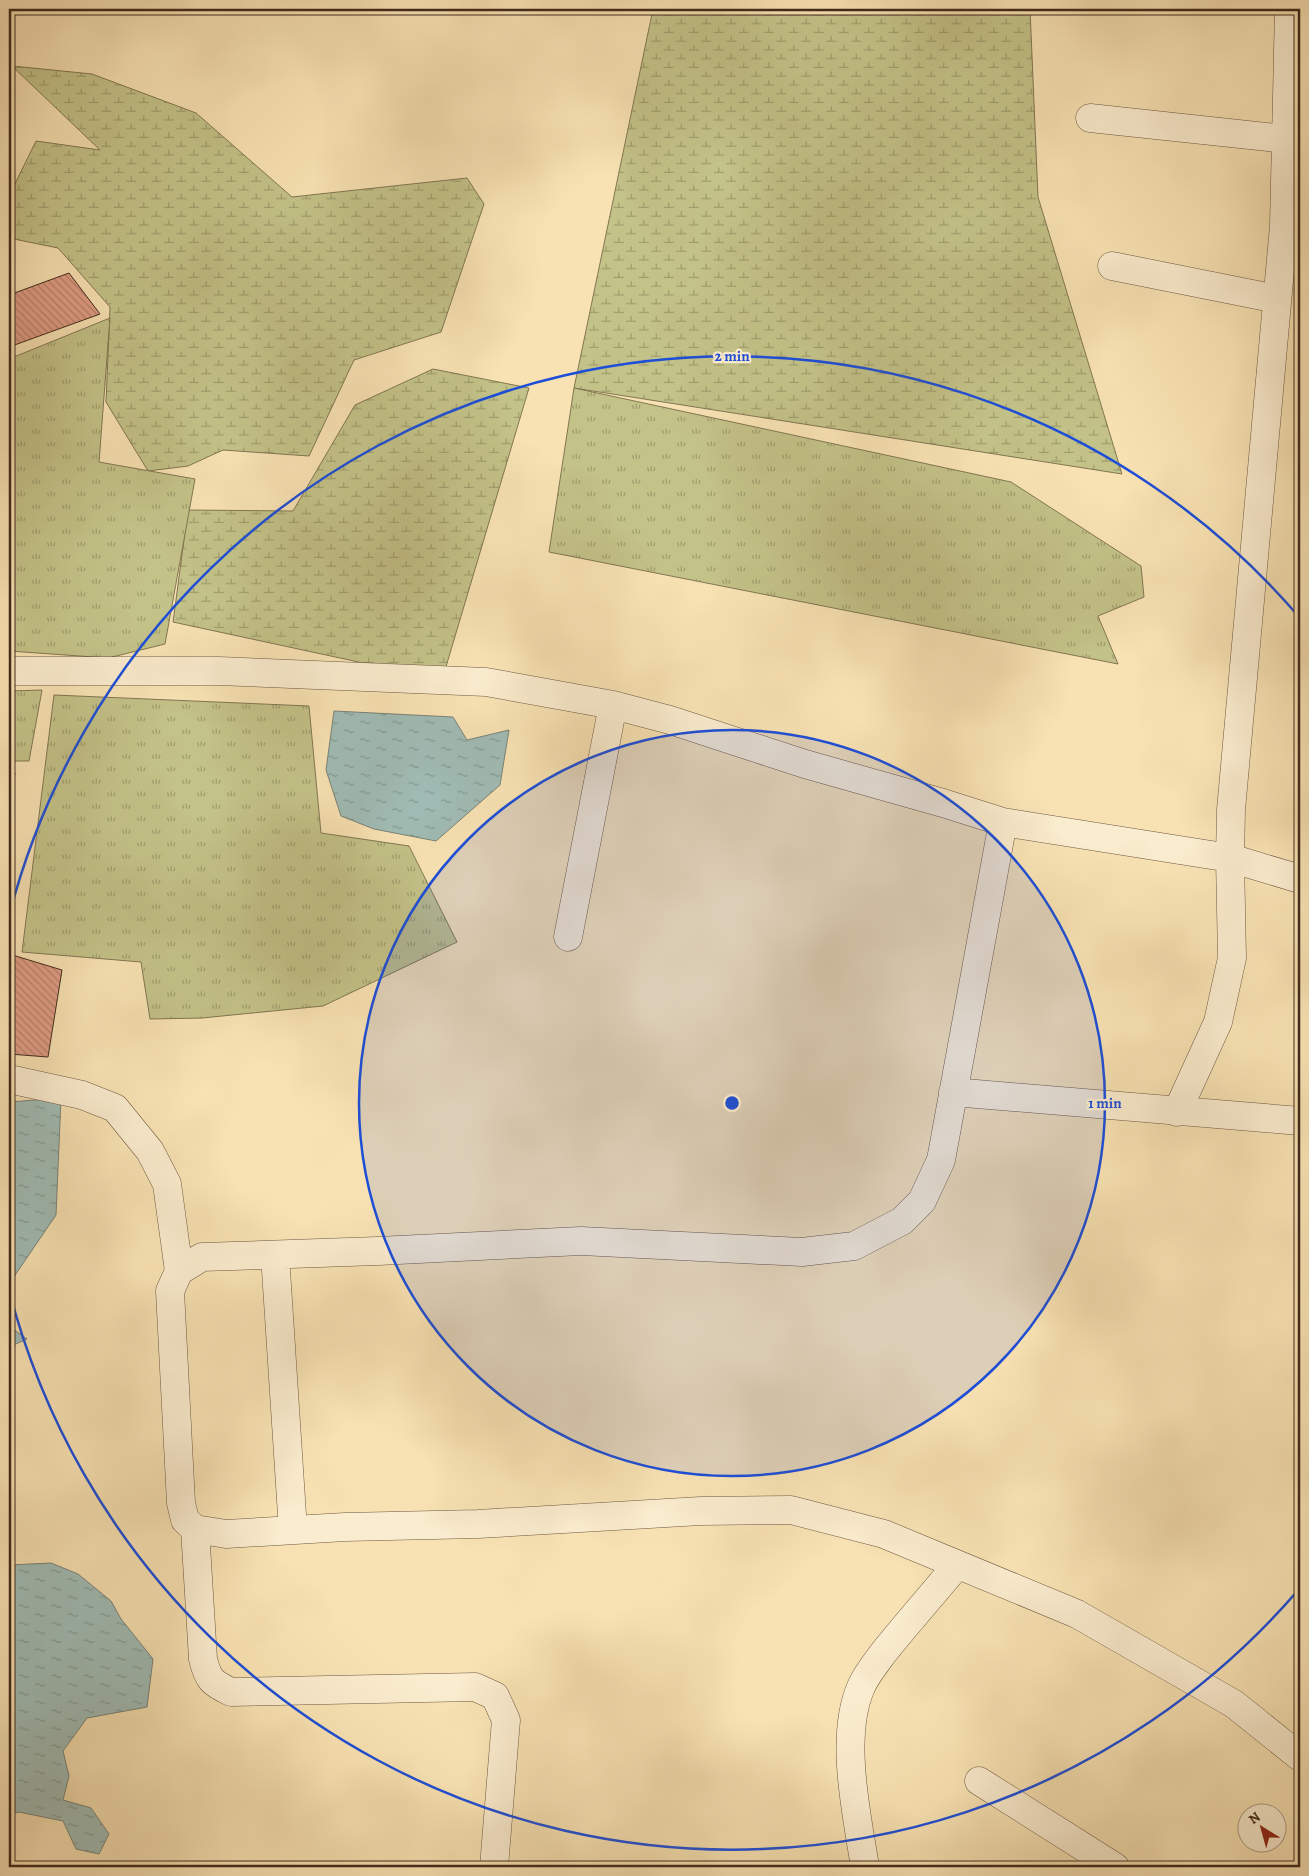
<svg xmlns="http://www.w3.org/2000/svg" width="1309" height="1876" viewBox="0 0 1309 1876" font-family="Alegreya,serif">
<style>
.wetland{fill:url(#wetland-marsh);stroke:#827652}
.park{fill:url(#park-tufts);stroke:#827652}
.water{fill:url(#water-ripples);stroke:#7a8278}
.building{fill:url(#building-back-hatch);stroke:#402a1c}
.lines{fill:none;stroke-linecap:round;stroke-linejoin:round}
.minor-casing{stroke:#6e5842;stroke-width:29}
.minor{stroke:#faecce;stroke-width:28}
.ring{fill:none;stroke:#1d4ed8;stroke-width:2.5}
.centre{fill:#1d4ed8;stroke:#faecce;stroke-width:2.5}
.ring-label{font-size:15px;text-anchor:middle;font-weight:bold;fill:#1d4ed8;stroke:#faecce;stroke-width:4.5;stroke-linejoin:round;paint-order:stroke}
</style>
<defs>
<pattern id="wetland-marsh" width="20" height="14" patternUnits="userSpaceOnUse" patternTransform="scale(1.25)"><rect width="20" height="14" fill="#c3c288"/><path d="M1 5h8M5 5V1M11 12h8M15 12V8" fill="none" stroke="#a09e6e"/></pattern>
<pattern id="park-tufts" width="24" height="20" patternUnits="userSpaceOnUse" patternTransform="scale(1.25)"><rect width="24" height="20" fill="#c3c288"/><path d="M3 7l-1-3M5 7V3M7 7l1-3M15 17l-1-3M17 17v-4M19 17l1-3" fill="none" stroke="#a09e6e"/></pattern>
<pattern id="water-ripples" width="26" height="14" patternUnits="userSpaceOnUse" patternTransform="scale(1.25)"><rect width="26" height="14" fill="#a0bcb5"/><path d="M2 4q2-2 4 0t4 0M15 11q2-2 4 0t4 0" fill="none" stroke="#849992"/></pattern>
<pattern id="building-back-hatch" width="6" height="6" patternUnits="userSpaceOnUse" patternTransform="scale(1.25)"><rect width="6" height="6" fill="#df9c84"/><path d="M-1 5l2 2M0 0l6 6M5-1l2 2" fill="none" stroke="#b67f6b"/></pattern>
</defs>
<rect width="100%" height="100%" fill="#f8e2b3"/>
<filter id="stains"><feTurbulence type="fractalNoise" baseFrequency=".004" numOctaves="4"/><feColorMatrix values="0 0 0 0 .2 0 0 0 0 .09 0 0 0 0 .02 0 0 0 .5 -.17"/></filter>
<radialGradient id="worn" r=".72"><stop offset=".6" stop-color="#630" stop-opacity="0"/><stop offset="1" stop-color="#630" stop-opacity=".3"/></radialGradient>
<path class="wetland" d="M653,9h377l8,188 84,277 -548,-86z
M12,66l80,8 104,39 96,84 175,-19 17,26 -43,128 -87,28 -45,96 -86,-6 -35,16 -40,5 -42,-69 4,-95 -52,-59 -49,-10v-42l27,-55 64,9z
M433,369l96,19 -87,292 -269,-58 15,-112 105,1 62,-106z"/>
<path class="park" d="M110,318l-11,144 96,17 -30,165 -57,14 -99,-7v-292z
M574,388l437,94 130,84 3,31 -46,19 20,48 -569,-112z
M42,690l-13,71h-20v-70z
M54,695l255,11 12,127 88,13 48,96 -134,64 -121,12 -52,1 -9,-57 -119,-10z"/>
<path class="water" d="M334,711l119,6 14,23 42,-10 -9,55 -64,56 -62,-12 -33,-13 -15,-46z
M61,1098l-5,117 -47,69v-182z
M9,1326l18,13 -18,8z
M51,1563l27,11 33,27 10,18 32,40 -6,48 -60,11 -24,33 6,25 -6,24 28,8 18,26 -10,20 -23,-5 -13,-28 -44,-9 -10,3v-250z"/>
<path class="building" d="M69,273l31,41 -91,33v-52z
M9,773h6l-6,33z
M9,954l53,16 -14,87 -39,-3z"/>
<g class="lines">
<defs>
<path id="minor" d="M1090,118l196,21
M1112,266l165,33
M9,671h210l267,11 127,23 57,15 135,44 138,39 60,19 227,36 70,21
M1003,822l-62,338 -19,41 -20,20 -48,25 -52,6 -221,-11 -203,10 -176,6 -23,14 -9,20 11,212 4,17 10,9 31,5 119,-7 133,-3 223,-13 90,-1 93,24 193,80 157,90 66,53
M568,937l45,-232
M9,1079l73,16 33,13 35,43 17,33 12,87
M953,1092l347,29
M1177,1112l41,-90 14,-64 -2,-100 1,-48 53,-584 5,-217
M275,1255l18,275
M195,1529l8,130c5,21 9,24 28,33l244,-5 20,9 11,24 -12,147
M979,1781l136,86
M865,1867c-8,-52 -26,-130 -4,-180 5,-12 15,-24 23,-35 24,-30 49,-58 73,-87"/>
</defs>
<use href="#minor" class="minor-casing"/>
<use href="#minor" class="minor"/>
</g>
<circle cx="732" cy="1103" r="373" fill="#1d4ed8" fill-opacity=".12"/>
<g class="ring">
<circle cx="732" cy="1103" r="373"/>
<path d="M1300 1588A747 747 0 0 1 9 1290M9 916A747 747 0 0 1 1300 618"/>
</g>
<circle cx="732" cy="1103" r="8" class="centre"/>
<g class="ring-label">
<text x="732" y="361">2 min</text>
<text x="1105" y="1108">1 min</text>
</g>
<rect width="1309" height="1876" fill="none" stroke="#f8e2b3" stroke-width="30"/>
<rect x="10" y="10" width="1289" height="1856" fill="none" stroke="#402a1c" stroke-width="2.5"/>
<rect x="15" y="15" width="1279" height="1846" fill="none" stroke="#402a1c"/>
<g transform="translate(1262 1828) rotate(323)"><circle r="24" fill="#faecce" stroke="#b09e87"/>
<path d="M0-4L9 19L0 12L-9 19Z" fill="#8f2418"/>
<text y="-8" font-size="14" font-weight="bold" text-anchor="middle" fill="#402a1c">N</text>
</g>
<rect width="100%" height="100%" filter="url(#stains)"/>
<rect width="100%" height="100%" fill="url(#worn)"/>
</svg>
